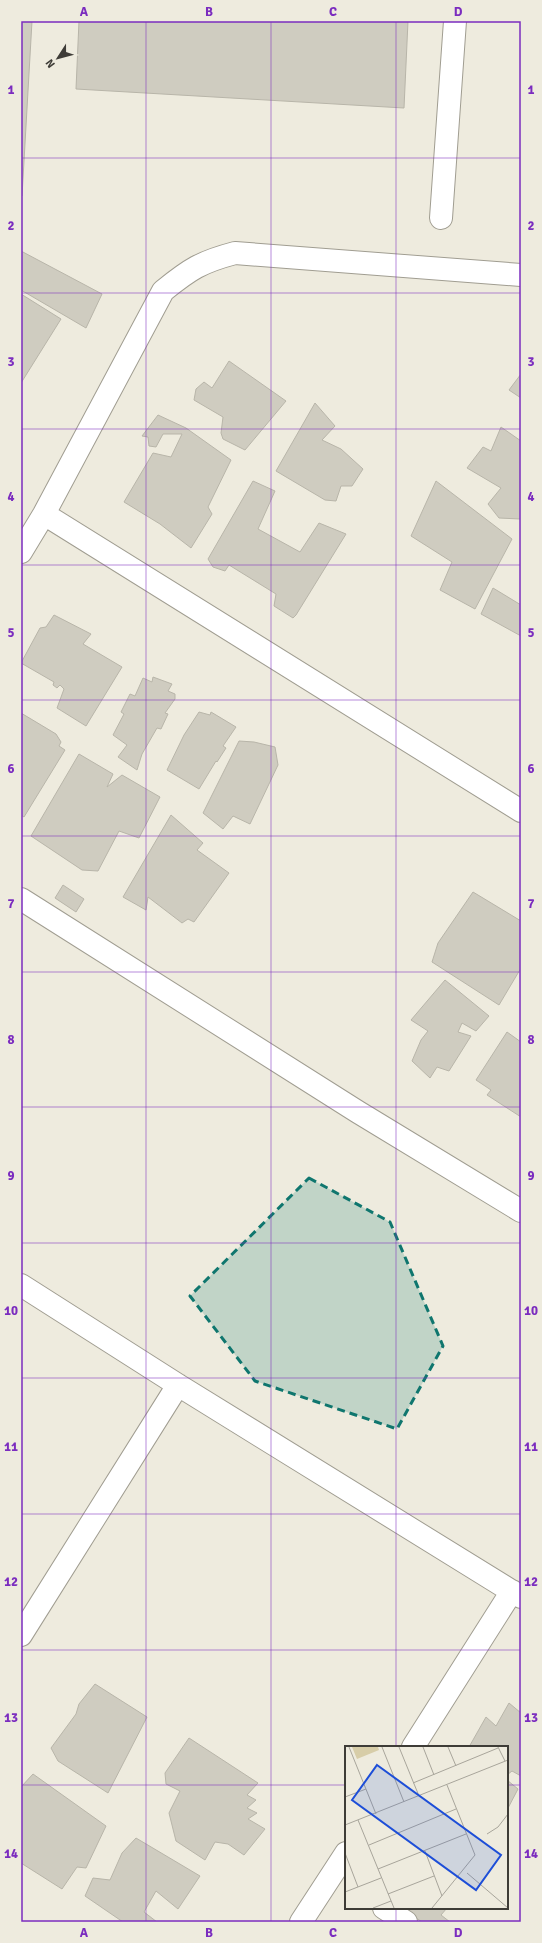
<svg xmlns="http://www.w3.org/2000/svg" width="542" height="1943" viewBox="0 0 542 1943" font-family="Signika,sans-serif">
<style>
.building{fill:#cfccc0;stroke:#b8b5a9}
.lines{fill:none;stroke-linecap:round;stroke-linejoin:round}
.minor-casing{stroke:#a09d91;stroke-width:24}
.minor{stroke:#fff;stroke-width:22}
.marked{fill:#0f766e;fill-opacity:0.2;stroke:#0f766e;stroke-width:3;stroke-dasharray:8 5;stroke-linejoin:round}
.grid{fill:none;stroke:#7b2cbf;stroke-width:1;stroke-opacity:0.55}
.inset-road{fill:none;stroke:#a8a59b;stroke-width:1}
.view{fill:#1d4ed8;fill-opacity:0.15;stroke:#1d4ed8;stroke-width:2}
.inset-edge{fill:none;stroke:#3e3c37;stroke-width:2}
.neatline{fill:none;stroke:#7b2cbf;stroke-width:1.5}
.grid-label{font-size:13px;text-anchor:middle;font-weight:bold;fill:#7b2cbf}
</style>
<rect width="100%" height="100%" fill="#eeebde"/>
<path class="building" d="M21,21h11l-10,175h-1z
M79,21h329l-4,87 -328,-19z
M21,251l81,43 -16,34 -65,-38z
M21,294l40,25 -40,64z
M229,361l57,40 -41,49 -22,-11 -2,-6 2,-16 -29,-17 2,-11 8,-7 8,6z
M521,374v24l-12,-8z
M315,403l20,23 -13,14 19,9 22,20 -11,17h-11l-5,15 -11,-1 -49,-29z
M158,415l28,13 45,32 -23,47 4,7 -21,34 -31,-24 -36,-22 29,-49 18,4 11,-23h-19l-7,13 -7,-1 -1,-9 -6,-1z
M501,427l20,14v76l-1,2 -21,-1 -11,-14 13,-16 -34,-20 16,-21 8,4z
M253,481l22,10 -17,38 42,23 19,-29 27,11 -50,81 -3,3 -19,-12 2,-12 -47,-29 -4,6 -12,-4 -5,-8z
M436,481l76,58 -37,70 -35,-19 12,-28 -41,-26z
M493,588l28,17v31l-40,-22z
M54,615l37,19 -8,10 39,23 -36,59 -29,-18 7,-19 -4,-4 -3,3 -4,-3 1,-3 -33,-19 19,-35 6,-1z
M153,677l19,7 -4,7 7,3v5l-10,14 3,1 -7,15 -4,-1 -15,26 -5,16 -19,-13 9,-12 -14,-10 11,-21 -3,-2 9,-18 5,2 8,-18 9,4z
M199,712l11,3 1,-3 25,15 -13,19 3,2 -9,14 -1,-1 -17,28 -32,-19 17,-35z
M21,713l35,21 5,8 -2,4 6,4 -41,67 -3,-2z
M239,741l15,1 21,5 3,18 -28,59 -17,-8 -10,13 -20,-16z
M79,754l34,20 -6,13 15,-12 38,22 -21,41 -20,-7 -21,40 -16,-1 -51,-34z
M171,815l32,28 -6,7 32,23 -35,49 -6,-3 -6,4 -34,-26 -2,13 -23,-13z
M63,885l21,14 -8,13 -21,-14z
M473,892l48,29v47l-22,37 -67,-43 6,-19z
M445,980l44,36 -13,15 -14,-8 -4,9 13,4 -22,35 -12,-4 -7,11 -18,-17 9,-21 7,-9 -17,-11z
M507,1032l14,10v75l-34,-22 4,-5 -15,-10z
M95,1684l52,33 -39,76 -50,-32 -7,-13 25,-34 3,-10z
M509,1703l12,10v63l-9,-5 -5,4v-28h-38l17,-30 10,9z
M189,1738l69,45 -11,12 9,5 -9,8 10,5 -9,6 17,10 -21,26 -16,-11 -13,-2 -10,18 -29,-19 -7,-28 11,-22 -14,-7 -1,-11z
M33,1774l73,52 -20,42 -9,-1 -15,22 -41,-26v-76z
M507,1780l11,9 -11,21z
M136,1838l64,38 -22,33 -22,-18 -12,21 13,10h-34l-38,-26 8,-18 17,2 12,-27z
M402,1908h45l-6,7 9,7h-28z"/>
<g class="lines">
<defs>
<path id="minor" d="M441,218l14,-197
M44,514l477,297
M21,552l23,-38 119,-223c27,-22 38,-29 72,-38l286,22
M21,899l337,213 163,99
M21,1285l157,100 343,212
M21,1635l157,-250
M413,1747l99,-156
M384,1908l22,14
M301,1922l45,-69"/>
</defs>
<use href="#minor" class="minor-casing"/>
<use href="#minor" class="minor"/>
</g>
<path class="marked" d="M309,1178l81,44 53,124 -46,83 -142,-48 -65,-85z"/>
<path class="grid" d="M146,21v1901M271,21v1901M396,21v1726M21,158h500M21,293h500M21,429h500M21,565h500M21,700h500M21,836h500M21,972h500M21,1107h500M21,1243h500M21,1378h500M21,1514h500M21,1650h500M21,1785h325M507,1785h14M396,1908v14"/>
<g transform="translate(345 1746)">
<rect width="163" height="163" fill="#eeebde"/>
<path d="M7,1h26l1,3 -22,9z" fill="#d7cda8"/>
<path class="inset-road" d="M4,1l27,67M37,1l22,55M54,1l20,49M78,1l11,28M103,1l8,19M153,1l7,14M68,37l85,-35M0,51l21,-8M13,74l36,88M0,79l163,-65M142,88l11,-7 10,-13M24,99l87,-36M80,105l17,45M0,107l13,34M33,123l88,-35M122,127l41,35M0,146l36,-14M43,148l46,-18M28,162l18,-7M87,162l43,-53 -28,-70"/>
<path class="view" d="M32,19l124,90 -25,35 -124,-90z"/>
<rect width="163" height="163" class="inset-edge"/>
</g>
<rect width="542" height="1943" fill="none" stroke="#eeebde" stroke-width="44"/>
<g transform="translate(58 58) rotate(234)" stroke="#eeebde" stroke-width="3" paint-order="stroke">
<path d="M0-3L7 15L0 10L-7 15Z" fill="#3e3c37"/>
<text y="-6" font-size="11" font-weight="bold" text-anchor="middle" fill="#3e3c37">N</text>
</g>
<rect x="22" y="22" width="498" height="1899" class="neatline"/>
<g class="grid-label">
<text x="84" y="16">A</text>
<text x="209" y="16">B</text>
<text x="333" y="16">C</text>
<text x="458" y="16">D</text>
<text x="11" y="94">1</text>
<text x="531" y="94">1</text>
<text x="11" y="230">2</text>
<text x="531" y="230">2</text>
<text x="11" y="366">3</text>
<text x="531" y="366">3</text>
<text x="11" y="501">4</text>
<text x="531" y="501">4</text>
<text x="11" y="637">5</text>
<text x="531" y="637">5</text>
<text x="11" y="773">6</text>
<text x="531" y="773">6</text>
<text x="11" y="908">7</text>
<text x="531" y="908">7</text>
<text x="11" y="1044">8</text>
<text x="531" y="1044">8</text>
<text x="11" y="1180">9</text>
<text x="531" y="1180">9</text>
<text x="11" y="1315">10</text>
<text x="531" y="1315">10</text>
<text x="11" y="1451">11</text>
<text x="531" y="1451">11</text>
<text x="11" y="1586">12</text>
<text x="531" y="1586">12</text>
<text x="11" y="1722">13</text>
<text x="531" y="1722">13</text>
<text x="11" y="1858">14</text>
<text x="531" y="1858">14</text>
<text x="84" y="1937">A</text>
<text x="209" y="1937">B</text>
<text x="333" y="1937">C</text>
<text x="458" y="1937">D</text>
</g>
</svg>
